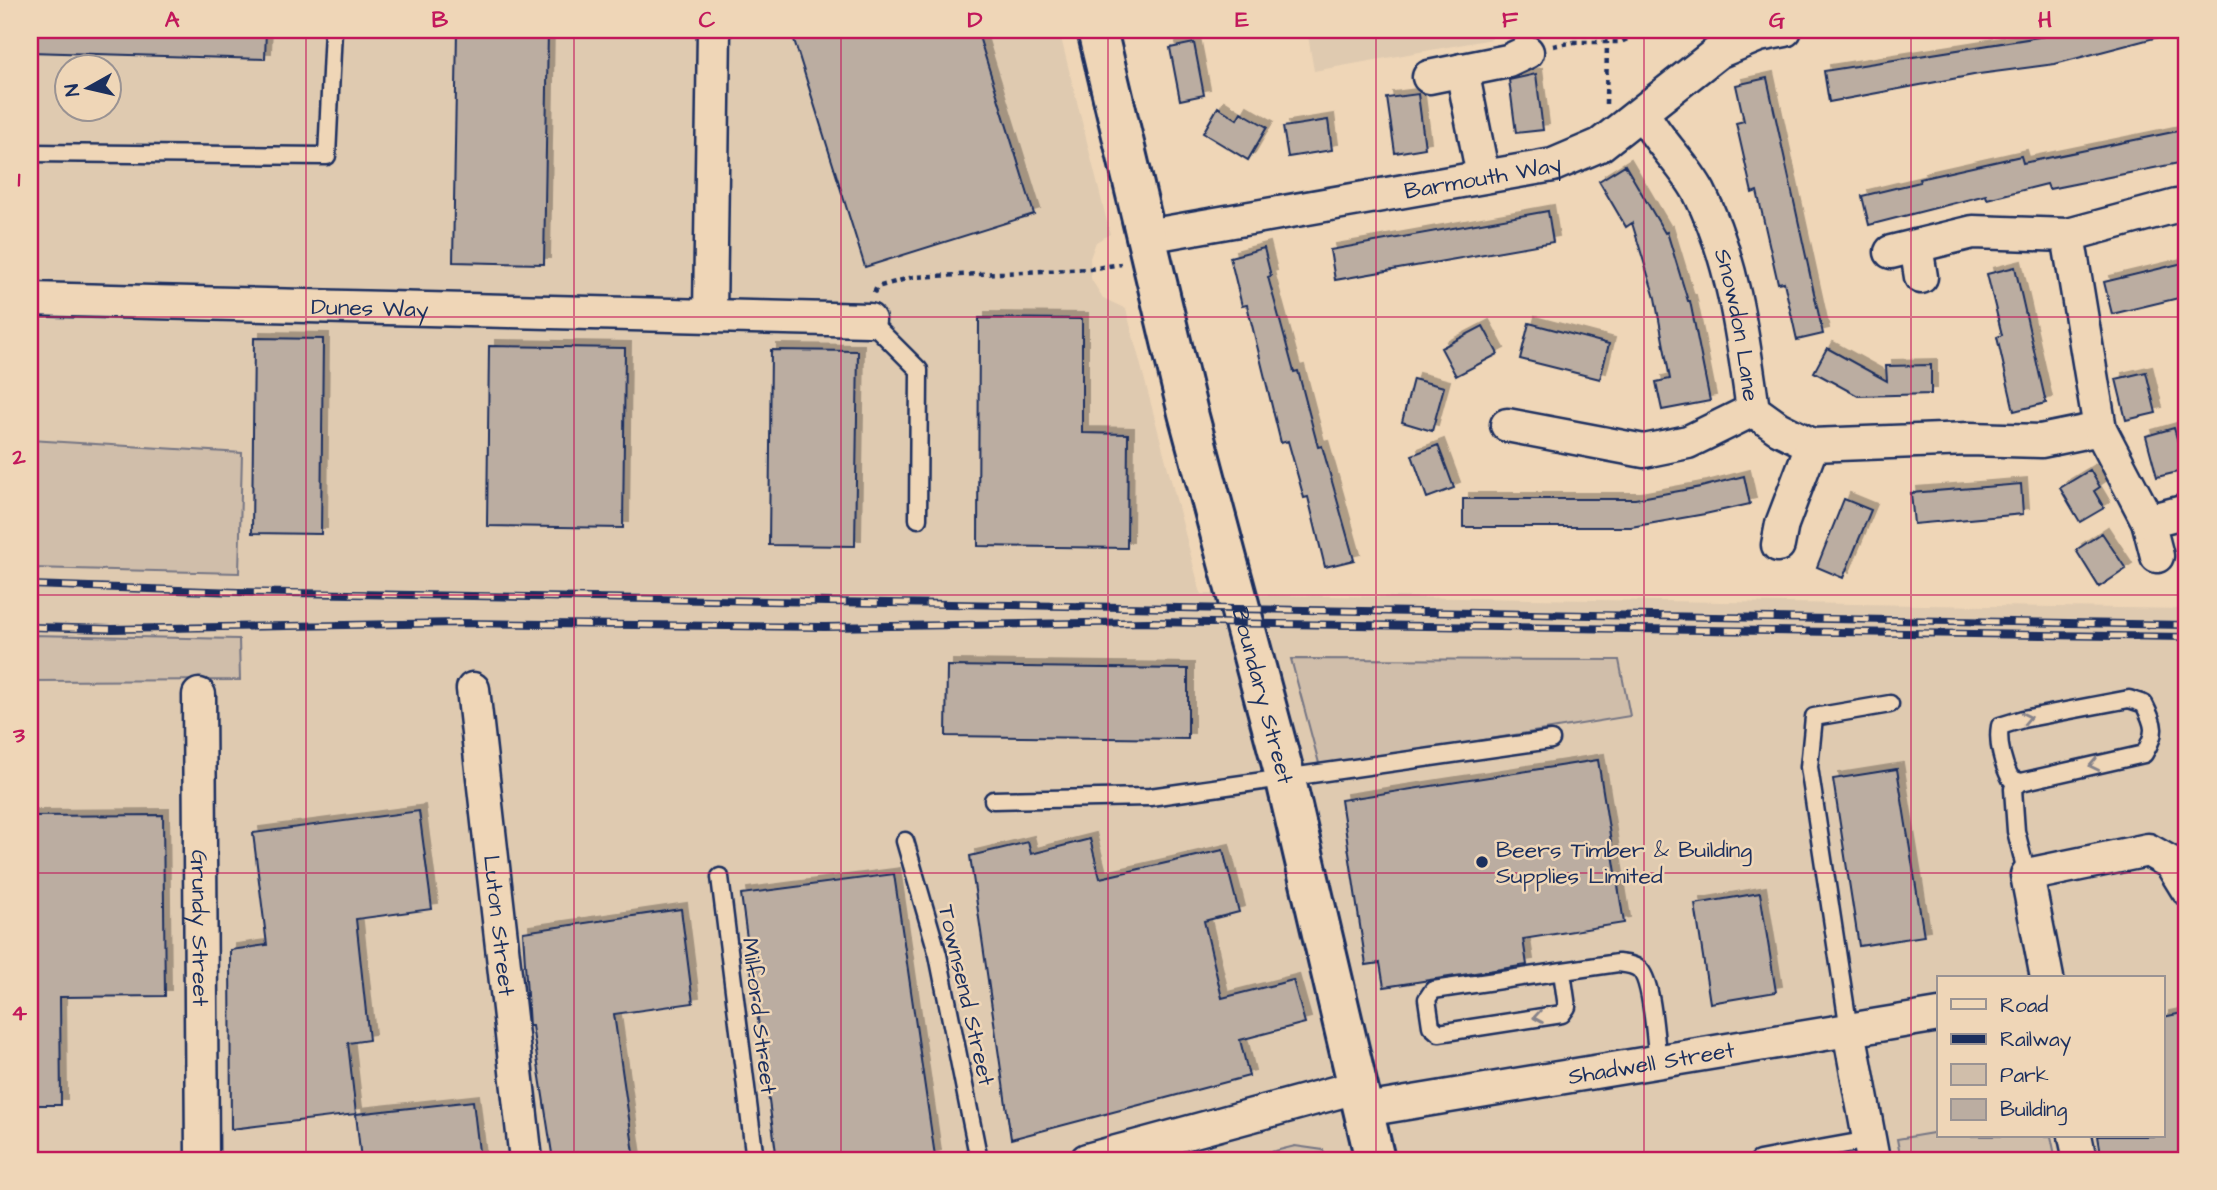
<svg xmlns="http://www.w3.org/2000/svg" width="2217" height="1190" viewBox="0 0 2217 1190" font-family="'Architects Daughter',sans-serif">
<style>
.built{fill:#dfcab0;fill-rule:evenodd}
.green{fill:#d0beaa;stroke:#767684;stroke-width:2}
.building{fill:#bbada1;stroke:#1b2f5e;stroke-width:2;filter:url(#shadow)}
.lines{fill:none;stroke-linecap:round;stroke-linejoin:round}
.service-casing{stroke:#1b2f5e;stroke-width:21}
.minor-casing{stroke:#1b2f5e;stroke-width:37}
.primary-casing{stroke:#1b2f5e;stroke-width:44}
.path{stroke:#1b2f5e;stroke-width:4.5;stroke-dasharray:5 5;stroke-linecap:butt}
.service{stroke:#efd6b7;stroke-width:16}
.minor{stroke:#efd6b7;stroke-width:32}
.primary{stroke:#efd6b7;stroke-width:38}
.rail-casing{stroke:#1b2f5e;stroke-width:8}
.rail{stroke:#efd6b7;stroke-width:5;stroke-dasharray:16;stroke-linecap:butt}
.oneway{stroke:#85828a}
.grid{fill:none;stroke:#c2185b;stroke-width:2;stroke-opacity:0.55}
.poi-dot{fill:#1b2f5e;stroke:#efd6b7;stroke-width:2.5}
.labels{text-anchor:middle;stroke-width:5;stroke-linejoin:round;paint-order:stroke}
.street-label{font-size:23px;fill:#1b2f5e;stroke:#efd6b7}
.poi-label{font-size:23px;fill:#1b2f5e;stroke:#efd6b7;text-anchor:start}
.neatline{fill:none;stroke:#c2185b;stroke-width:2.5}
.grid-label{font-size:23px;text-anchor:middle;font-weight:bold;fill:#c2185b}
</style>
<defs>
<filter id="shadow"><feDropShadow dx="6" dy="-6" stdDeviation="0" flood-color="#0004"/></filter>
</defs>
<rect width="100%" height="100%" fill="#efd6b7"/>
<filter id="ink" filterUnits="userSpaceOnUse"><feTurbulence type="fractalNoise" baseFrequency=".0143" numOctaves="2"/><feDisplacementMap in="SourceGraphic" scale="14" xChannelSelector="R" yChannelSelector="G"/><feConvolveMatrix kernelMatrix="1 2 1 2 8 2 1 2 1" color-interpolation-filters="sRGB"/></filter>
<g filter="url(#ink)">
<path class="built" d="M30,30h1029l51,204 -14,8 -6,16 1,21 12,19 23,11 75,285 986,15v551h-2157v-479l210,-1 -2,-41 -208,-4zM66,66h42v42h-42zM1939,978h224v158h-224z
M1307,30h183l2,9 -178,32z"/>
<path class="green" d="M30,440l212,13 -3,120 -209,-5z
M30,635l209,4 1,41 -210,1z
M1291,659l328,1 11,56 -310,51z
M1939,1132v4h112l5,24h-155l-4,-21z
M1295,1146l28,4 4,10h-88z"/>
<path class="building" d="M30,30h236l-1,29 -235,-7z
M457,30h91l-4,234 -91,-2z
M791,30h186l57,184 -169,53z
M2045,30h112l1,7 -103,27 -76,10 -150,28 -5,-31 222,-35z
M1194,43l10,52 -24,5 -10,-52z
M1536,74l7,56 -27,3 -7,-53z
M1767,78l56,256 -26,6 -13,-58 -6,1 -21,-92 -5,2 -16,-70 8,-2 -8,-36z
M1418,94l7,54 -30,5 -8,-55z
M1218,107l19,12 4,-7 26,15 -19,33 -45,-27z
M1328,120l4,30 -44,7 -5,-30z
M2178,131l6,31 -135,27 -2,-5 -60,15 -1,-4 -117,30 -7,-29 58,-14 -1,-3 102,-23 2,7z
M1625,165l40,68 2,-1 21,69h2l20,100 -48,9 -6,-28 14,-3 -15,-81 -23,-75 -6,4 -27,-46z
M1548,211l5,31 -218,38 -5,-30z
M1264,248l7,28 -3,1 26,95 4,-1 20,76 4,-1 32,114 -29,7 -17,-70 -4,1 -16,-57 -7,2 -34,-138 -5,1 -12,-49z
M2187,262v34l-75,18 -8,-32z
M2015,267l31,136 -32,8 -17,-74 5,-2 -15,-61z
M979,318l103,1v114l46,1 -1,114 -149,-2z
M1529,323l80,21 -9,35 -80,-20z
M1483,326l15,28 -42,22 -15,-28z
M254,338l69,1 -2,195 -69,-1z
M489,346l136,2 -2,180 -136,-2z
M1827,348l60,33 -1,-15 45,-1v29l-73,2 -44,-24z
M771,350l87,1 -3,195 -86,-1z
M2146,372l10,41 -30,7 -10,-41z
M1413,379l31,8 -12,44 -30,-9z
M2174,428l12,42 -29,7 -11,-41z
M1438,445l16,43 -27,10 -15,-43z
M2090,470l10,17 -6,4 10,17 -24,14 -20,-34z
M1744,476l6,28 -45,10 -74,13h-168v-28h172l66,-12z
M2021,484l2,30 -109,10 -3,-31z
M1844,499l27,11 -28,68 -26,-11z
M2102,533l24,36 -27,18 -23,-37z
M947,666l241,3v70l-242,-3z
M1598,760l26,163 -101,16 4,26 -143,22 -4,-24 -14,2 -25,-165z
M1897,769l27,167 -65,10 -26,-167z
M419,811l13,98 -76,10 13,121 -21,3 8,71 -125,15 -1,-179 37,-5 -14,-112z
M163,815l2,181 -105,1 1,108h-31v-289z
M1090,839l10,39 123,-28 16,62 -35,9 18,77 71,-18 12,43 -65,17 9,36 -238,63 -41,-283 58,-14 3,12z
M894,874l41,282 -15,4h-143l-36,-266z
M1760,893l16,99 -66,11 -15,-99z
M681,909l12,94 -79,11 21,146h-82l-21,-134h-3l-6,-94z
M2187,1012v148h-85l-4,-24h65v-119z
M473,1101l7,59h-119l-5,-46z"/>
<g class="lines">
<defs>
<path id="service" d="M30,153l297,3 6,-126
M869,320l50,50 -1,149
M2021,782l-10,-3c-8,-14 -14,-36 -11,-53l23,-7 106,-20 15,5c11,22 13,28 0,50l-123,28 -8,7 3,42 11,44
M993,800l157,-3 401,-57
M905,841l33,114 41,205
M720,877l35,283
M1562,972l5,35 -5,7 -123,19 -8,-7 -4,-27 6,-9 185,-27c7,1 15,1 21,6 14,12 16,73 19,92
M1849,1030l-40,-263 5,-50 76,-13
M1759,1160l110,-20"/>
<g id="minor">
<path d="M1462,70l21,106"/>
<path d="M1429,77l79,-16 19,-9"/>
<path id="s1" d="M1643,113c15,29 41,51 56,79 34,66 44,145 54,218l25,18 34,17 157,-6 72,2 59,-12"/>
<path d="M2068,235l32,194 48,92 9,35"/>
<path id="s2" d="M1147,236l406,-71 47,-20 118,-93 41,-17 26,-5"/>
<path d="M1916,246l5,31"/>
<path d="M1891,252l82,-20 95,3 108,-29h11"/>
<path id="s3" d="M30,299l839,21"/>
<path d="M710,315l4,-285"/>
<path d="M1507,425l137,26 44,-9 65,-32"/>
<path d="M2148,521l35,-9"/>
<path d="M1778,545l4,-21 30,-79"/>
<path id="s4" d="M473,689l53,471"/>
<path id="s5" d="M199,695l3,465"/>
<path d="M2047,978l-20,-103 121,-25 23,13 16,26"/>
<path d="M1849,1030l24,130"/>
<path id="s6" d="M1365,1110l574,-95"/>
<path d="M2075,1136l5,24"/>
<path d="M1087,1160l273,-74"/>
</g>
<g id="primary">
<path id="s7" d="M1097,30l91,383 97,363 90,384"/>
</g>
</defs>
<use href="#service" class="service-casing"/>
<use href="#minor" class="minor-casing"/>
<use href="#primary" class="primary-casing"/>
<path class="path" d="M1553,46l21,-4h47l26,-12
M1606,104l1,-62
M874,293l3,-6 36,-10 177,-8 31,-5"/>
<use href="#service" class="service"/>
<use href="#minor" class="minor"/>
<use href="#primary" class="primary"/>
<defs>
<path id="rail" d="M30,585l208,7 1949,33
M30,627l82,2 347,-6 366,4 324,-5 1038,15"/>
</defs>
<use href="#rail" class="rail-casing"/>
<use href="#rail" class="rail"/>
</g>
<defs><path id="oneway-chevron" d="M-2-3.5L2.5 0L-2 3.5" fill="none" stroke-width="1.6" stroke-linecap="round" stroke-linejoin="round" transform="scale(1.75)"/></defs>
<g class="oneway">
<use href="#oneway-chevron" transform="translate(2026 718) rotate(-12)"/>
<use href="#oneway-chevron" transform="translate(2094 765) rotate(168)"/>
<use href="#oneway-chevron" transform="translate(1538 1017) rotate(171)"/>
</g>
</g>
<path class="grid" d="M306,30v1130M574,30v1130M841,30v1130M1108,30v1130M1376,30v1130M1644,30v1130M1911,30v1130M30,317h2157M30,595h2157M30,873h2157"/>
<circle class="poi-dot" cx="1482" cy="862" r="7"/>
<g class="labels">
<g class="street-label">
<text dy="8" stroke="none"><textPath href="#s2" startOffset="341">Barmouth Way</textPath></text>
<text dy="8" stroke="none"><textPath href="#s3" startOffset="340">Dunes Way</textPath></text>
<text dy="8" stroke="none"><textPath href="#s1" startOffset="236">Snowdon Lane</textPath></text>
<text dy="8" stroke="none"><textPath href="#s7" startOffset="686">Boundary Street</textPath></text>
<text dy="8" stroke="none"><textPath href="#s4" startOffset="238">Luton Street</textPath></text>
<text dy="8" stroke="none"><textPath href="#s5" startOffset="233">Grundy Street</textPath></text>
<text transform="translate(967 995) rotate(77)" y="8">Townsend Street</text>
<text transform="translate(760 1016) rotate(83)" y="8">Milford Street</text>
<text dy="8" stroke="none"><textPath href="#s6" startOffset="290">Shadwell Street</textPath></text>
</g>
<g class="poi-label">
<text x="1496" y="857">Beers Timber &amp; Building<tspan x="1496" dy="26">Supplies Limited</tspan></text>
</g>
</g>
<rect width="2217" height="1190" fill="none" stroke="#efd6b7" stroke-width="77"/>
<rect x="1937" y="976" width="228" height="161" fill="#efd6b7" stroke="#9a9393" stroke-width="2"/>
<rect x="1951" y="999" width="35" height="10" fill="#efd6b7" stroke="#9a9393" stroke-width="2"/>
<text x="2000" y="1012" font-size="21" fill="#1b2f5e">Road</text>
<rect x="1951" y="1034" width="35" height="10" fill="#1b2f5e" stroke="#9a9393" stroke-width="2"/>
<text x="2000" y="1046" font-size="21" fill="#1b2f5e">Railway</text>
<rect x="1951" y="1064" width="35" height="21" fill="#d0beaa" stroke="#9a9393" stroke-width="2"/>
<text x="2000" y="1082" font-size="21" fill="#1b2f5e">Park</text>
<rect x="1951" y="1099" width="35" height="21" fill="#bbada1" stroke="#9a9393" stroke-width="2"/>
<text x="2000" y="1116" font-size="21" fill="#1b2f5e">Building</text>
<g transform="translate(88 88) rotate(262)"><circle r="33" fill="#efd6b7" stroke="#9a9393" stroke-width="2"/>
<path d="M0-5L12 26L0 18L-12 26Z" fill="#1b2f5e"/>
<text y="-10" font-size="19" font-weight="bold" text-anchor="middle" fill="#1b2f5e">N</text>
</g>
<rect x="38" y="38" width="2140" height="1114" class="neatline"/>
<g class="grid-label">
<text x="172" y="27">A</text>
<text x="440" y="27">B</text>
<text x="707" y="27">C</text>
<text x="975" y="27">D</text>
<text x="1242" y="27">E</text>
<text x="1510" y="27">F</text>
<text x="1777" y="27">G</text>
<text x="2045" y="27">H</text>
<text x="19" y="186">1</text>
<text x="19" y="464">2</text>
<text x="19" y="742">3</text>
<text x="19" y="1020">4</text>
</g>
</svg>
